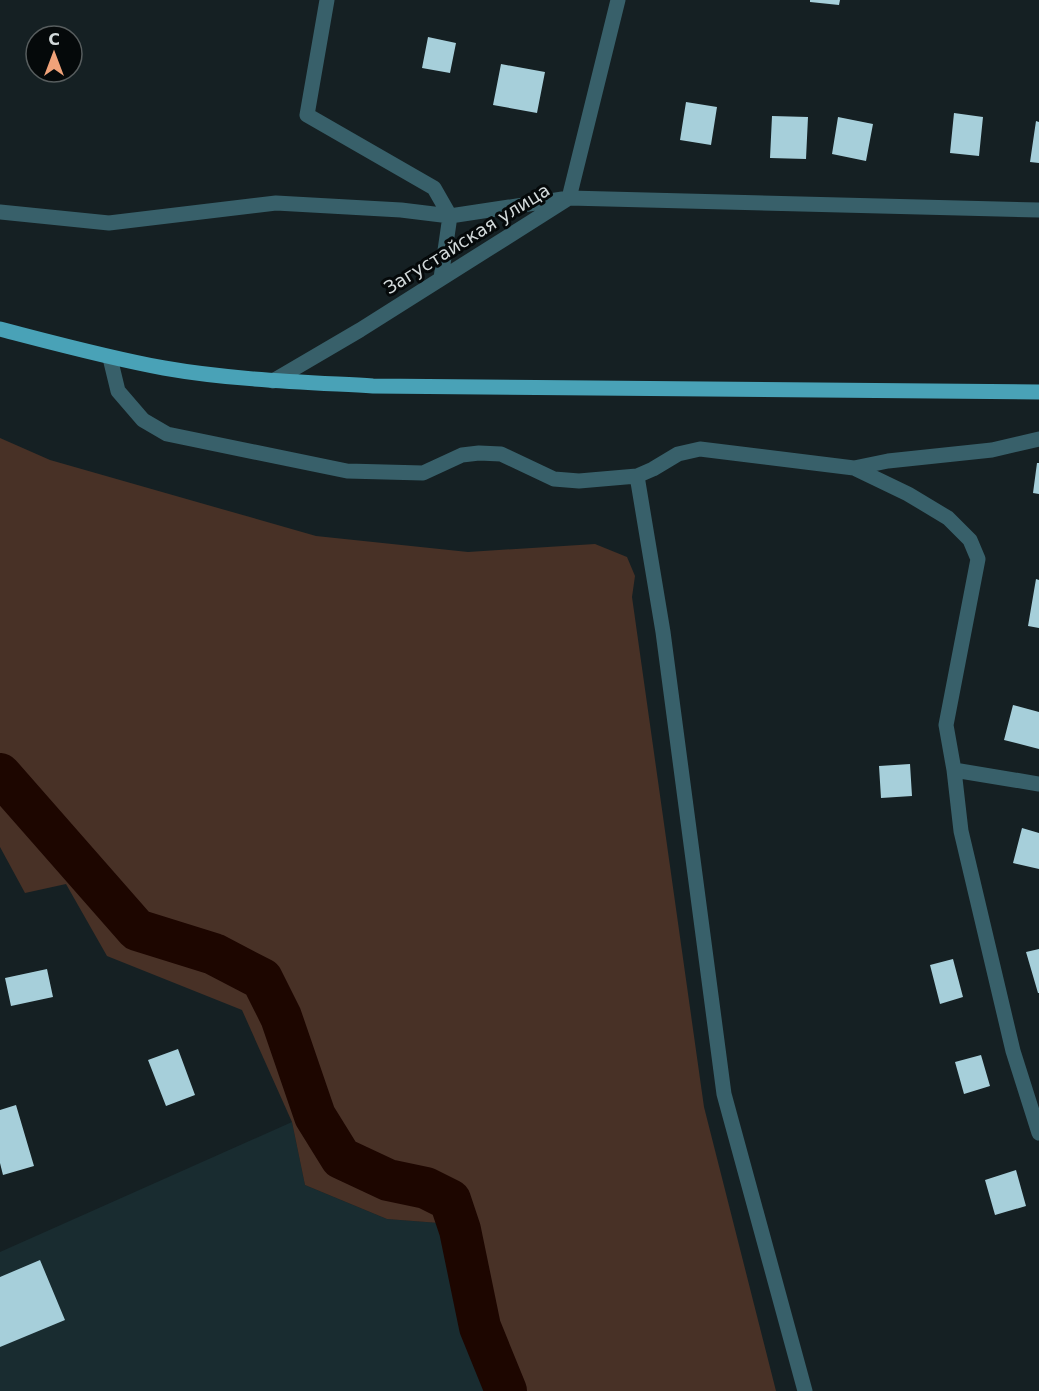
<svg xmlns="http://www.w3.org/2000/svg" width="1039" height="1391" viewBox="0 0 1039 1391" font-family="'DejaVu Sans',sans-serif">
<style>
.built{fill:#192c30}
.green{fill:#483126}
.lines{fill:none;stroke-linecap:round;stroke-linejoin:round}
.river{stroke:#1d0600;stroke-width:42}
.building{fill:#a6cfda}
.minor{stroke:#38606a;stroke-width:15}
.major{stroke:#49a2b7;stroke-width:15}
.labels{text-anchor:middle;stroke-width:6;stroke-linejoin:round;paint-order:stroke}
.street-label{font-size:18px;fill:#d3dadb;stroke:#05090a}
</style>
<rect width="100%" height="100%" fill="#152023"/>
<path class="built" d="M292,1122l13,63 82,34 52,4 51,168h-490v-139z"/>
<path class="green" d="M0,438l50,22 266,76 152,16 127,-8 32,13 8,19 -3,21 72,510 72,284h-286l-51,-168 -52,-4 -82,-34 -13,-63 -50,-112 -135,-54 -41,-72 -41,9 -25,-46z"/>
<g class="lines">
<path class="river" d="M0,774l137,156 77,24 48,25 19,38 34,99 26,42 47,22 38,8 24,12 10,30 20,97 26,64"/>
</g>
<path class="building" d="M810,0h30l-1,5 -29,-3z
M428,37l28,6 -6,30 -28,-5z
M501,64l44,8 -8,41 -44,-8z
M686,102l31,5 -6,38 -31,-5z
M954,113l29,4 -4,39 -29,-3z
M772,116l36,1 -2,42 -36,-1z
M838,117l35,7 -7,37 -34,-7z
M1036,121l3,1v41l-9,-1z
M1037,463h2v31l-6,-1z
M1036,579l3,1v48l-11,-2z
M1013,705l26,7v37l-35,-9z
M910,764l2,32 -31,2 -2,-32z
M1022,828l17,5v36l-26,-6z
M1039,949v44h-1l-12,-41z
M953,959l10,38 -23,7 -10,-39z
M47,969l6,28 -42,9 -6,-28z
M178,1049l17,46 -29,11 -18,-46z
M981,1055l9,31 -26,8 -9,-32z
M16,1105l18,61 -31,9 -3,-12v-53z
M1016,1170l10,36 -31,9 -10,-35z
M40,1260l25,60 -65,27v-70z"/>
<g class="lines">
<path class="minor" d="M327,0l-20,115 127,73 16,28 -9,62
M0,212l109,11 167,-20 125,7 49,6 119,-18 470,12
M110,358l8,33 25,29 24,14 180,37 76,2 39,-18 17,-2 22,1 53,25 25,2 58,-5 16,-7 25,-15 22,-5 154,19 54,26 40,24 22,22 8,19 -32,166 8,45 7,61 52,220 26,82
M273,381l87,-51 209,-132 49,-198
M854,468l34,-7 104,-11 47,-11
M637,476l26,156 61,462 81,297
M954,770l85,14"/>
<path class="major" d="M0,329c54,14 109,29 164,39 68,12 139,14 209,18l666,6"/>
</g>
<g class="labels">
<g class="street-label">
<text transform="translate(467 239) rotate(-32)" y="6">Загустайская улица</text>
</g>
</g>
<g transform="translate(54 54)"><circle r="28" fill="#05090a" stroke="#575d5e" stroke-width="1.5"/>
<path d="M0-4.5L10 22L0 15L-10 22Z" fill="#f0a279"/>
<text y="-9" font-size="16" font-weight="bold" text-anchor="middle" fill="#d3dadb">С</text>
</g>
</svg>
